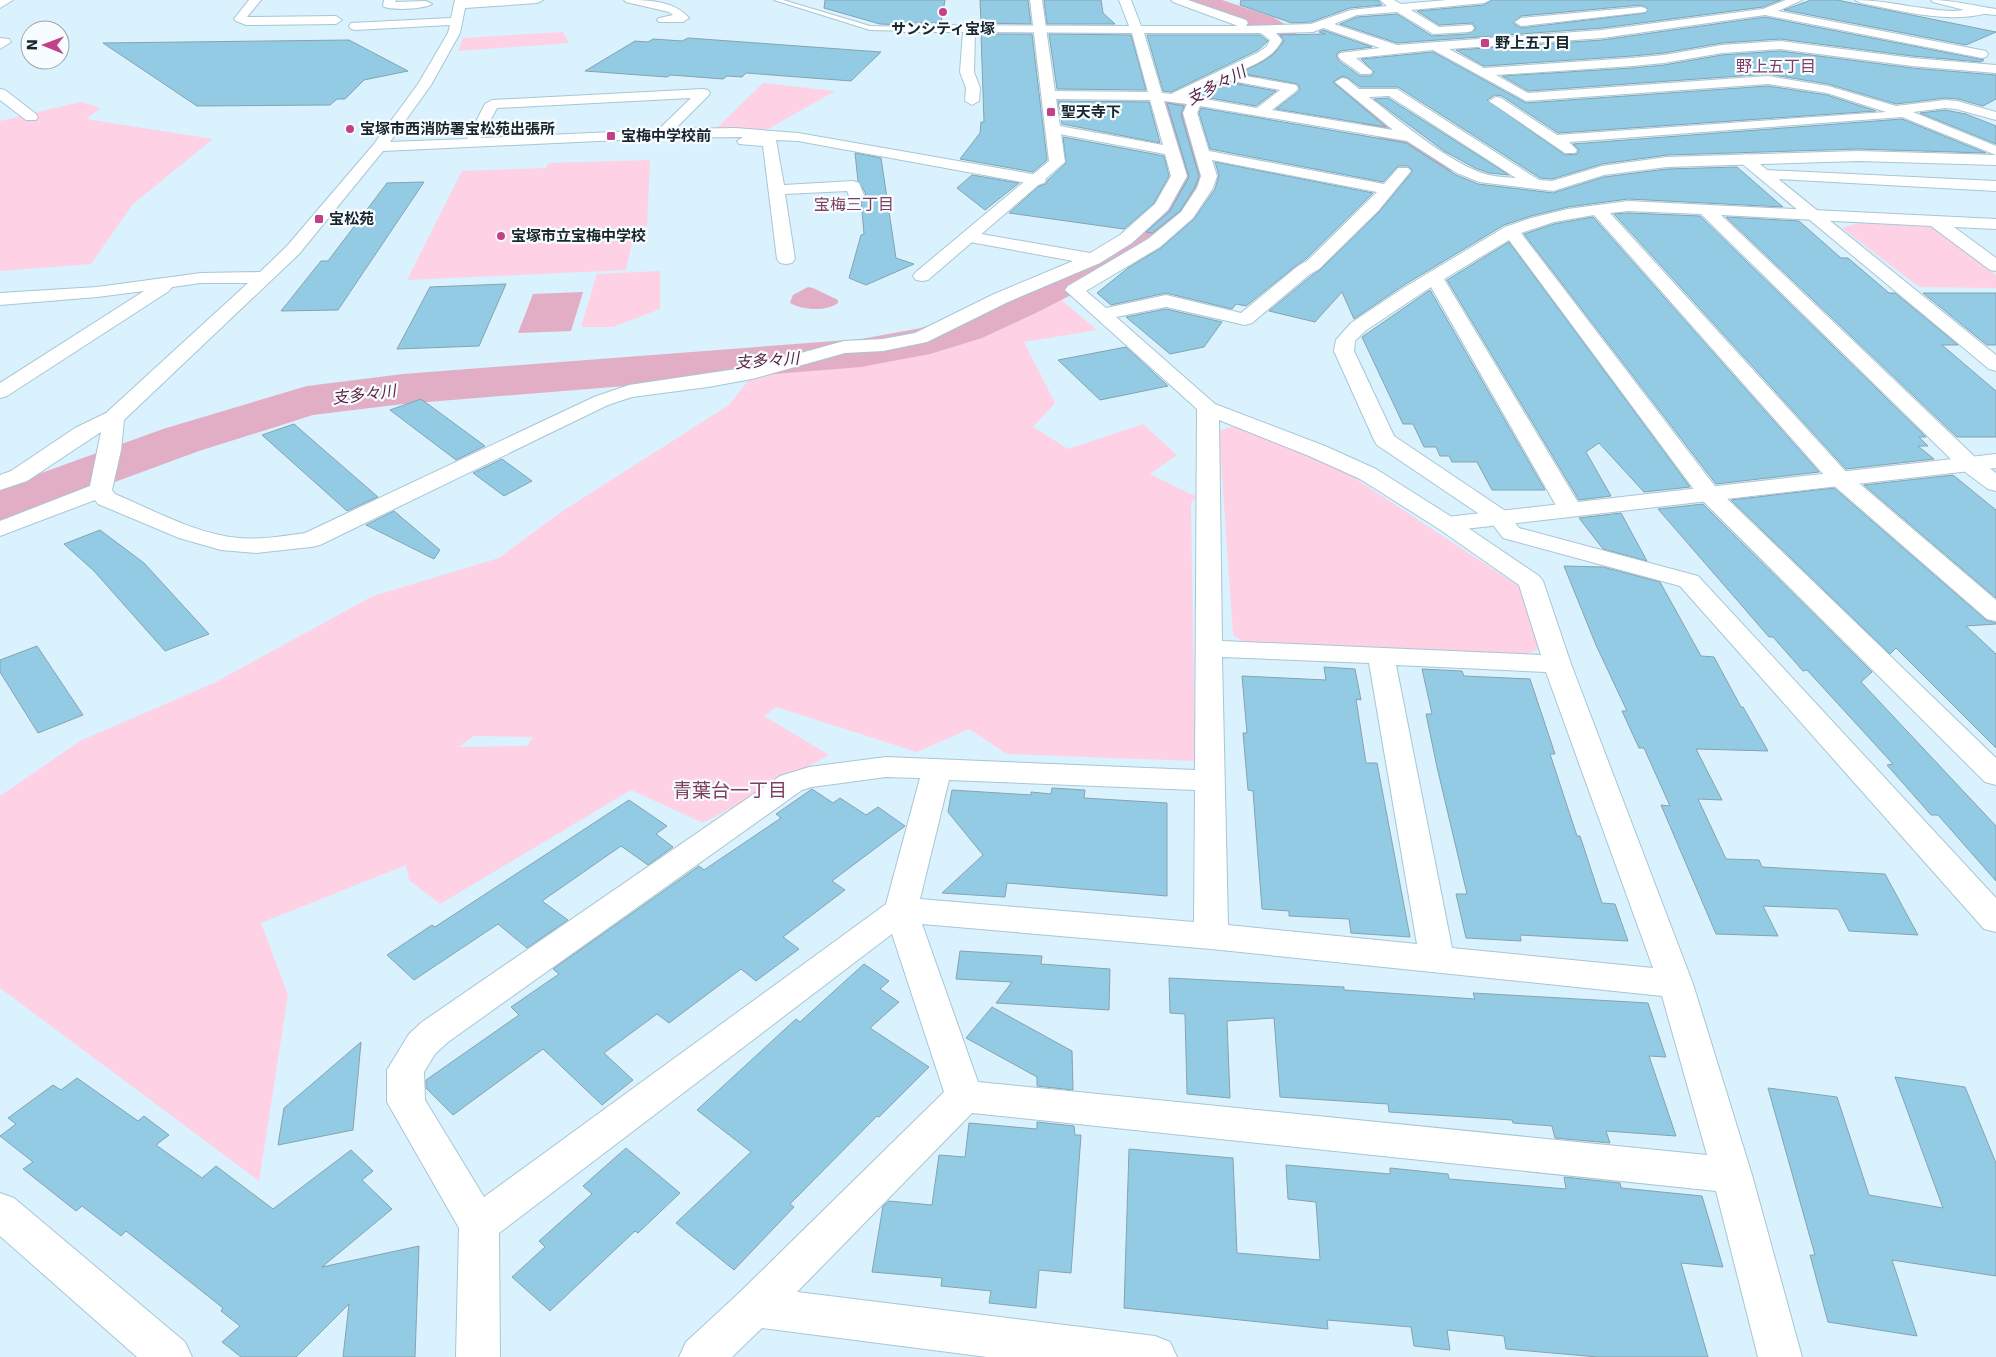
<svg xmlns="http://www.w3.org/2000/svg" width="1996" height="1357" viewBox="0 0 1996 1357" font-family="'DejaVu Sans','Noto Sans JP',sans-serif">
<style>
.green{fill:#fed1e5;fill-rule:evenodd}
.water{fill:#e2aec5}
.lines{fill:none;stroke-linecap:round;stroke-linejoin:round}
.river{fill:#e2aec5;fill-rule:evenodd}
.building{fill:#93cbe4;stroke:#85a3b0;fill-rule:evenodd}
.service-casing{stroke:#a8c6d4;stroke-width:2}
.minor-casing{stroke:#a8c6d4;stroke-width:2}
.tertiary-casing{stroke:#a8c6d4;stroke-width:2}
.service{fill:#fff;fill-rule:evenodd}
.minor{fill:#fff;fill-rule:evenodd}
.tertiary{fill:#fff;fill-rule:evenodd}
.poi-dot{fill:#c44188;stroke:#f6fcff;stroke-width:2}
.labels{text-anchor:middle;stroke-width:4.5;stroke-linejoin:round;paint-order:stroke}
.far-poi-label{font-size:15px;font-weight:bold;fill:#1a262b;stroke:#f6fcff;text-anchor:start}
.far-neighbourhood-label{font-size:16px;fill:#803e5f;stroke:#f6fcff}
.far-water-label{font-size:16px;font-style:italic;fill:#5b1e3e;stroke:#f6fcff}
.neighbourhood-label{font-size:19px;fill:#803e5f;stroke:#f6fcff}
</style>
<rect width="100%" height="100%" fill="#d9f2fd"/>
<path class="green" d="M563,32l6,11 -111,8 5,-13z
M763,83l72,8 -67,38 -51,-1z
M81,102l20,6 -15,11 127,20 -80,65 -42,60 -91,7v-150z
M650,160l-3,66 -12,2 -9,42 -219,10 55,-109 84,-3 3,-5z
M1858,223l74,4 64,48v13l-77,-1 -77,-59z
M660,271v38l-47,18h-32l16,-53z
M1059,298l38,32 -73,12 31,61 -22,24 35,22 75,-25 34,31 -27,19 47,23 -6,6 4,258 -188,-7 -38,-25 -52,23 -141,-45 -12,9 65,39 -126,68 -72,-33 -191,114 -31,-24 -3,-15 -145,58 27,72 -29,186 -259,-193v-192l80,-55 134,-58 159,-87 126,-38 62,-46 168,-107 19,-24 67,-19 36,-2 94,-15zM474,736l58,1v1l-5,8 -68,1z
M1236,425l108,46 176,116 22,60 -17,8 -277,-10 -15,-10 -14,-204z"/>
<path class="water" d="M808,287l5,1 25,12v3c-12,9 -36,7 -48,0l3,-8z
M583,292l-12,39 -53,2 15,-39z"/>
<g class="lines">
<path class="river" d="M1183,0h39l51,17 20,12 4,6 4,13c-15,21 -75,44 -100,56l-7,6 18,70 -6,15 -23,32 -33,27 -110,57 -58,27 -52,16 -69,13 -458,37 -90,11 -114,36 -144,53 -35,16 -20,5v-37l163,-59 144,-43 96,-12 458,-35 60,-11 29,-10 60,-25 112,-57 33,-25 14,-19 7,-12 -15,-73c15,-22 55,-34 79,-45 11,-5 21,-12 31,-17l-2,-6 -16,-10 -66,-23z
M1315,61l11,3 104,82 33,39 -6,8 -13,3 -13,-3 -25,-33 -102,-84 -4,-6 4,-6z"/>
</g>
<path class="building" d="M825,0h120l-4,23h-33l-3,2 -25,-1 -56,-16z
M980,0h48l3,24 -50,-1z
M1044,0h57l2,13 12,11h-68z
M1241,0h137l4,5 -32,3 -39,14 -19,1 -52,-18z
M1492,0h289l-18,7 -161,21 -205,15 -57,-19 17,-7 40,-3 35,22 36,-2 8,-5 -4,-6 -33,2 -22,-14 67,-6zM1641,5l7,4 -2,4 -125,15 -8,-5 8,-7z
M1811,0h26l159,32 -30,13 -182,-35z
M1765,17l219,43 -3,2 -69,-6 -132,-17 -58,4 -58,10 -32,3 -148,10 -28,-16 146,-10z
M1323,30l49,17 -32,4 -4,4 3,6 21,15h11l3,-4 -13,-13 72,-7 93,51 242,-17 59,9 49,16 -318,22 -56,-37 -7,-1 -8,5 78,55 12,-1 2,-4 -6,-6 329,-25 84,34 -128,-4 -191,6 -65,9 -50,15 -12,-1 -142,-91h-38l-12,-9 -6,-2 -9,6 53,45 -110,-18 22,-17 2,-3 -2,-5 -58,-11 22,-11 12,-8 10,-13 -4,-6 45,-1 -6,-2z
M981,34h51l15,126 -14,12 -73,-13 20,-26 1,-11h3z
M1049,34l82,1 15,55 -89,-1z
M1147,35h113l8,6 -10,9 -87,42 -8,-1z
M688,38l193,14 -30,29 -105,-8 -4,4 -15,-1 -4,3 -52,-4 -4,2 -82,-6 50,-30 13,1 5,-3 29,2z
M349,40l59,31 -44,9 -19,19h-8l-7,6 -133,1 -94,-63z
M1780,51l132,17 84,7v24l-13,7 -25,-7 -13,-1 -49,6 -68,-20 -60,-10 -240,17 -26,-15 130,-8 32,-3 58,-10z
M1222,81l54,10 -20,15 -63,-11z
M1388,98l121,77 -20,-2 -14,-5 -31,-17 -70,-52z
M1058,101l91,1 11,41 -98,-19z
M1167,103l17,3 -3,8 18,62 -4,11 -15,24 -28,22 -6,-1 24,-21 19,-34z
M1201,108l205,35 50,32 22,9 75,9 51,-16 63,-8 70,-2 46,40 -155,-8 -60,8 -37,9 -27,9 -100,60 -50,34 -12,-27 -27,30 -46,-11 42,-35 9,-6 59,-58 33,-40v-2l-4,-4h-10l-15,16 -173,-33 -11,-36z
M1945,110l21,4 30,12v18l-76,-31z
M1063,137l101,19 5,20 -15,27 -30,26 -115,-16 30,-27 7,-2 2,-4 18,-17z
M855,153l26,5 15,100 18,6 -48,21 -17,-7 12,-43 3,-1 -3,-34 3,-1 2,-5 -8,-13z
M1215,162l158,31 -67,66 -9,6 -51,41 -10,-2 -4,5 -66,-16 -55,12 -14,-12 31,-25 33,-20 33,-29 21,-30 4,-14z
M972,175l47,8 -34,27 -28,-22z
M424,182l-86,128 -57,1 40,-50h7l59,-78z
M1628,213l72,3 226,221h-7l9,9h-10l16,13 -88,10 -232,-255z
M1593,217l226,255 -103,12 -192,-250 30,-10z
M1726,217l73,4 42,37h7l41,35h6l63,52h-16l54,46v46h-39z
M1509,242l181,245 -46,5 -45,-49 -13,9 25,44 -32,4 -132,-220z
M506,284l-27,62 -82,3 33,-62z
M1430,290l115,200h-53l-15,-28h-25l-3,-6h-9l-4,-9h-12l-11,-23h-10l-41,-87z
M1923,293h73v52h-9z
M1166,309l56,13 -18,25 -34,7 -44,-37z
M1126,347l42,39 -68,14 -42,-40z
M421,399l64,47 -29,14 -66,-50z
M294,424l84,73 -31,14 -85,-76z
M502,459l30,22 -28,15 -31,-23z
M1953,475l43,35v88l-132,-113z
M1834,488l152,132 10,3v1l-30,2 30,28v94l-100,-100 -6,6 -159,-154z
M1703,504l169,168 -11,10 135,144v55l-58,-66h-7l-44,-50 6,-1 -86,-94 -4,1 -30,-34h-4l-111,-128z
M394,511l46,39 -6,9 -68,-34z
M1621,513l26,48 -44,-12 -24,-31z
M100,530l44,33 65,71 -44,17 -71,-80 -30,-27z
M1564,566l39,1 57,15 41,74 13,1 27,50h2l25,44 -72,-2 26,51 -24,-1 28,60 33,1 3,7 123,7 33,61 -69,-4 -11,-22 -75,-3 15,30 -62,-2 -55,-129 9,1 -26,-58h-5l-17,-37h5l-31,-66z
M37,646l46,69 -45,18 -38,-61v-12z
M1324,667l31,2 6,31 -5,-1 10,64h11l33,174 -59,-4 -2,-14 -60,-3v-5l-27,-2 -9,-118 -5,-1 -5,-57h4l-5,-57 84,4z
M1422,669l40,2 2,5 66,3 25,75h-5l27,82h3l22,67 13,1 13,37 -108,-6 1,6 -55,-3 -10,-44h11l-30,-127 -11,-53h6z
M1052,788l33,2 -1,8 83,5v93l-160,-13 -2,14 -63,-4 41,-38 -35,-43 4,-22 79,5v-3l20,2z
M812,789l21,14 7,-5 26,17 12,-8 27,19 -73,55 13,9 -62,47 16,12 -43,32 -15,-12 -72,54 -12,-9 -53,39 29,27 -31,25 -59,-56 -90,66 -27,-27v-8l93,-65 -8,-8 48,-33 -6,-5 146,-103 5,4 77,-52 -5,-4z
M629,800l38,26 -11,8 17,13 -25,18 -27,-19 -79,55 26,19 -41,28 -29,-24 -84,56 -27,-25 45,-30 3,2z
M960,951l82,5 -1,8 69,5 -1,41 -113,-7 16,-21 -56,-3z
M864,964l25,17 -9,8 19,13 -29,26 59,39 -50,50 -2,-1 -87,88 4,3 -60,63 -58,-47 75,-71 -54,-42 99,-91 4,3z
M1169,978l175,9v3l131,9 -2,-6 175,10 18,54 -17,-1 27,80 -70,-5 4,12 -55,-5 -3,-12 -39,-3 -1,-3 -123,-8 -1,-8 -108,-7 -6,-79 -47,3 3,77 -43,-4 -2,-80 -15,-1z
M992,1007l80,44 1,39 -36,-4v-9l-71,-39z
M361,1042l-8,88 -75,15 6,-37z
M1895,1077l70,10 31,76v113l-104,-16 25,76 -89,-14 -18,-67h5l-47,-167 69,9 32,98 74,13z
M77,1078l61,43 6,-5 25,19 -13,10 46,33 14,-12 57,43 78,-59 22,21 -11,9 30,29 -70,58 97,-21 -4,111h-72l6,-53 -53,53h-55l-19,-15 18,-16 -19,-15 2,-3 -97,-77 -5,5 -39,-30 -6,5 -53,-42 10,-7 -33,-26 16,-12 -8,-6 45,-33 8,5z
M1037,1122l37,4 1,9h6l-10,138 -32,-3 -3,38 -47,-5 2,-12 -50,-5 1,-8 -70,-6 11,-66 6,-5 43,4 7,-50 26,2 4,-34 68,6z
M626,1148l54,45 -42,40 -3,-2 -85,80 -38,-34 33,-30 -6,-6 53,-47 -9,-8z
M1129,1149l104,9 4,95 83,7 -4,-58 -28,-3 -2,-34 104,9v-6l58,6 1,5 117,10 -2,-12 56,6 1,5 81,8 21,71 -42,-4 27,94h-110l-92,-8 -2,-13 -57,-6 3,20 -36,-4 -3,-19 -84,-7 1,9 -204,-21z"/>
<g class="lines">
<defs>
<path id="service" d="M774,0h9l87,26 38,1 3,2 -3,2 -38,-1z"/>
<path id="minor" d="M0,0h13l-13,8z
M249,0h12l-14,17 89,-1 6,4 -6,4 -90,1 -10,-4 -2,-2z
M384,0h12l-1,2 31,-1 6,3c-6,5 -43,7 -49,2z
M455,0h88l-6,3 -72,5 -5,25 -29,52 -41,57 77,-3 18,-35 7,-4 211,-11 5,1 2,3 -2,3 -33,33 60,-1 63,5 240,42 6,2 2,3 -2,3 -6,2 -240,-44 -22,-1 8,45 69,-4 6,2 5,12 -2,3h-12l-3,-7 -62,3 10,65 -3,4 -6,1 -6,-1 -3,-4 -14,-113 -24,-2 -2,-3 6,-4 -81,1 -279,13 -84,103 -175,166 -3,30 -9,40 3,4c40,17 81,40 124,44 22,2 45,-2 66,-5l289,-136 35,-12 121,-18 94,-26 39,-2 32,-6 79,-39 79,-33 -103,-19 -6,-1 -2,-4 2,-4 6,-1 120,21 30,-18 35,-31 16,-28 -6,-22 -111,-21 -5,-1 -2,-3 2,-3 5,-1 109,20 -13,-45 -102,-1 -7,-4 7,-4 100,1 -16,-59 -157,-1 -1,40 6,16 -1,13 -7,4 -7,-4 1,-13 -6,-16 3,-40h-59l-2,-3 6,-4 221,1 -10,-26h12l10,26h97l-65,-24 -2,-2h17l58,20 2,3 -2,3 65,-2 40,-14 36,-4 -7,-6h14l7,4 46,-4h43l-6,3 -73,7 28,17 33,-2 2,3 -2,3 -4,1 -35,2 -36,-22 -40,3 -23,9 63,21 205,-15 161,-21 23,-9h16l-24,11 208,40 2,3 -2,3 -4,1 -217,-43 -163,23 -153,11 35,19 148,-10 32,-3 58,-10 58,-4 132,17 84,7v8l-84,-7 -132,-17 -58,4 -58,10 -32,3 -136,9 32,18 240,-17 60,10 68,20 49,-6 12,1 39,11v8l-40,-11 -11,-1 -32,4 83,34v19l-138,-4 -191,6 -63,8 -51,16 -74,-9 -22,-9 -50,-32 -207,-35 -3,7 12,38 175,33 14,-16h10l3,3 -33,40 -59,58 -9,5 -58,49 -7,2 -79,-18 -50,10 99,87 110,42 51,23 79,50 84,57 4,5 28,83 122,320 59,191 50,182h-44l-42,-166 -744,-78 -175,179 358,44 15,6 7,15h-190l-225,-29 -30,29h-53l7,-15 53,-49 205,-201 -52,-158 -393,299 1,124h-44l3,-129 -72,-126v-32l22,-36 13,-12 358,-246 29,-9 77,-10 309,13 2,-361 -132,-119 3,-4 80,-47 33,-27 16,-24 4,-12 -18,-63 4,-9 -23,-3 23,75 -19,34 -36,33 -32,20 -92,39 -81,40 -44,9 -38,2 -93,26 -44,8 -76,10 -24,8 -288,140 -9,2 -55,6 -35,-3 -42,-12 -81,-34 -3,-4 -95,36v-15l90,-35 11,-54 -74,49 -27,9v-15l11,-4 64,-43 31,-15 142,-130h-47l-29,4 -3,4 -162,105 -7,2v-15l144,-92 -47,6 -97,8v-12l97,-6 104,-14 59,-1 27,-26 87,-102 44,-60 30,-51 2,-8 -95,5 -4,-1 -2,-3 2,-3 100,-5zM1323,28l57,20 -40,5 -2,3 2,3 21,15h10l1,-3 -16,-13 77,-8 93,51 242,-17 59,9 59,19 -329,23 -56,-37 -5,-1 -7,4 76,52h10l2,-3 -8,-8 333,-25 94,38 -138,-4 -191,6 -65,9 -50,15 -13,-1 -142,-91h-38l-12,-10 -5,-1 -7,4 58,48 -121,-20 24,-19 2,-3 -2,-3 -62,-11c18,-9 39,-15 48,-34l-6,-7 37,-1zM1144,33h117l9,7 -3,6 -8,6 -88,42 -9,-1zM1222,79l58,11 -23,18 -70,-12zM1389,96l127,82c-9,-1 -18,-1 -27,-3 -37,-9 -90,-55 -120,-78zM691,98l-33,32 -177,8 16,-30zM1212,160l165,32 -70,69 -9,5 -57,47 -75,-18 -60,13 -20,-17 74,-44 33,-29 20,-30 4,-12zM1219,420l90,36 51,23 79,50 80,56 22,70 -319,-14zM1222,657l147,6 48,281 -189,-19zM1396,665l150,7 107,296 -201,-20zM886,777l34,1 -34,126 -402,293 -59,-97 -1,-28 11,-18 13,-12 354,-252 10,-3zM949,780l246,10 -1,132 -274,-23zM922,924l289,25 451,47 45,159 -729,-73z
M624,0c22,0 50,0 65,18l-6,4h-24l-2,-2 2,-2 14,-3 -4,-3 -43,-10z
M1855,0c33,0 64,10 97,11 10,0 31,-7 38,0l-2,2c-42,11 -85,-2 -127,-10z
M1641,7l4,1 2,2 -2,2 -124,14 -6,-4 6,-4z
M0,38l9,1 2,3 -11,7z
M0,89l5,1 31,24 2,3 -2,3h-10l-26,-20z
M1765,170l231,11v10l-236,-13 -3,-3 3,-3z
M1628,201l368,18v10l-42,-2 42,31v13l-6,-1 -59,-44 -210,-11 256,244 19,14v18l-8,-2 -27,-20 -260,-255 -73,-3 -18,2 237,260 149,127v21l-9,-2 -156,-136 -237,-268 -40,7 -33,11 196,256 279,269v27l-11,-3 -284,-283 -192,-259 -65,39 138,230 -4,5 -8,2 -8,-2 -4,-5 -127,-222 -66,44 -10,10 -1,10 40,85 113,76 12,16 179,48 298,322v34l-12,-3 -304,-343 -177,-48 -12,-16 -114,-77 -3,-5 -40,-89 2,-11 15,-17 54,-36 100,-60 26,-9 37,-9z
M0,1193l14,5 171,144 7,15h-55l-137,-121z"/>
<path id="tertiary" d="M1030,0h12l23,162 -137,118 -6,1 -6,-1 -3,-4 3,-4 133,-111z
M1931,0c23,0 43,6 65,9v6l-20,-2 -43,-11z
M1745,154l5,2 246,199v16l-7,-2 -249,-207 -3,-3 3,-3z
M1996,454v14l-549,63 -8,-2 -4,-5 4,-5 8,-2z"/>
</defs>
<use href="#service" class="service-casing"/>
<use href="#minor" class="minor-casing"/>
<use href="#tertiary" class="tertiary-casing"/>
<use href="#service" class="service"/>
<use href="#minor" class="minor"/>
<use href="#tertiary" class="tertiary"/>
</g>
<g class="poi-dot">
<circle cx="943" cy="12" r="5"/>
<rect x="1480" y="38" width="10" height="10" rx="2.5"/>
<rect x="1046" y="107" width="10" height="10" rx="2.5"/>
<circle cx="350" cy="129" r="5"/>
<rect x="606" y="131" width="10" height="10" rx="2.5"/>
<rect x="314" y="214" width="10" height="10" rx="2.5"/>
<circle cx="501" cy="236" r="5"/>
</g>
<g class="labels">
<g class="far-poi-label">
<text x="943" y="34" text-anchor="middle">サンシティ宝塚</text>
<text x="1495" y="48">野上五丁目</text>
<text x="1061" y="117">聖天寺下</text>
<text x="360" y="134">宝塚市西消防署宝松苑出張所</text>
<text x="621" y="141">宝梅中学校前</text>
<text x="329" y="224">宝松苑</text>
<text x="511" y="241">宝塚市立宝梅中学校</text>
</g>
<g class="far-neighbourhood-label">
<text x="1776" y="72">野上五丁目</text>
<text x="854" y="210">宝梅三丁目</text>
</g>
<g class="far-water-label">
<text transform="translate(1216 85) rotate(-28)" y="6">支多々川</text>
<text transform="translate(767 360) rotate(-4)" y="6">支多々川</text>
<text transform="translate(364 394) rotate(-7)" y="6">支多々川</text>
</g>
<g class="neighbourhood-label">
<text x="730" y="797">青葉台一丁目</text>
</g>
</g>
<g transform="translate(45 45) rotate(271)"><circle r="24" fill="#f6fcff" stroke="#9ea6aa"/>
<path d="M0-4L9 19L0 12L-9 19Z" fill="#c44188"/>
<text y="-8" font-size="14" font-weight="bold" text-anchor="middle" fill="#1a262b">N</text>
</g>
</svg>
